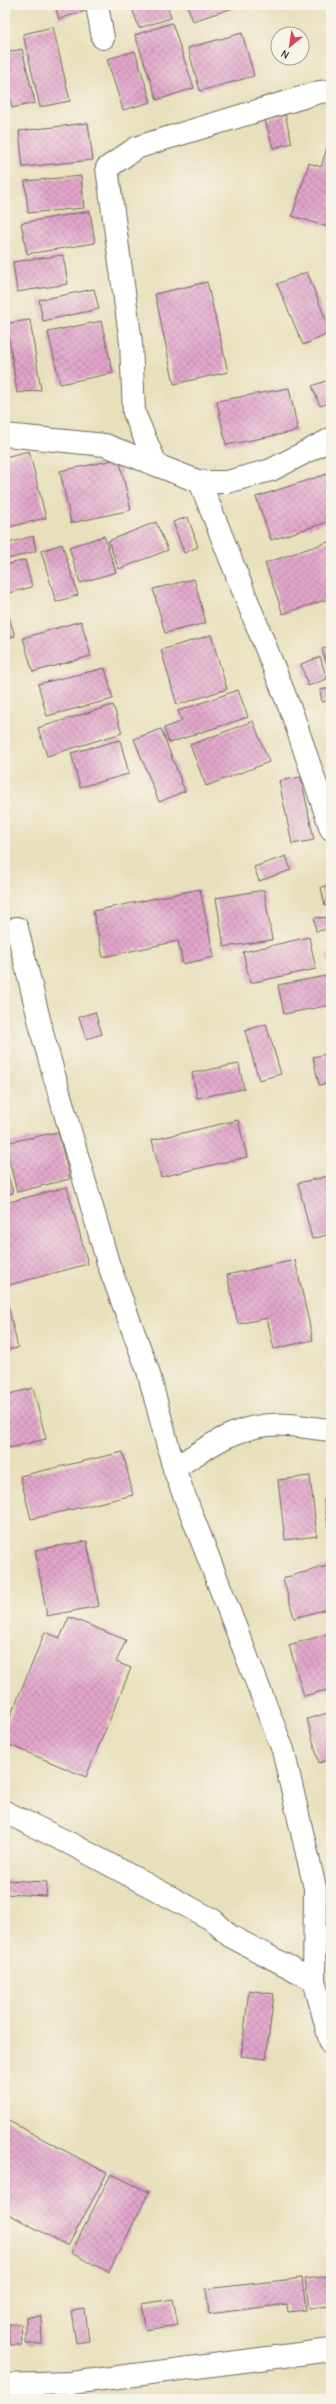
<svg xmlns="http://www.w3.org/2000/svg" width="336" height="2404" viewBox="0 0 336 2404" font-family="'Comic Neue',sans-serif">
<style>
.building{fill:url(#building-cross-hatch)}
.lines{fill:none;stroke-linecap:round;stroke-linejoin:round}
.street-casing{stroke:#6d6a5e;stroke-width:24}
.secondary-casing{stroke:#6d6a5e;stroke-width:24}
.street{stroke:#fff;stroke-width:22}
.secondary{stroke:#fff;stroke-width:22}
</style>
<defs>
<pattern id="building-cross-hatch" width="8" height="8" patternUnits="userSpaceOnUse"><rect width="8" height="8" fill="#e2a5ca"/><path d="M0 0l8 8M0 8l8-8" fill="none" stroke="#b787a4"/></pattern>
</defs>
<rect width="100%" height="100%" fill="#f7f3e8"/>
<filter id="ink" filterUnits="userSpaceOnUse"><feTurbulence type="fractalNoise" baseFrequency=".025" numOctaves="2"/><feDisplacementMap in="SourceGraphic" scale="8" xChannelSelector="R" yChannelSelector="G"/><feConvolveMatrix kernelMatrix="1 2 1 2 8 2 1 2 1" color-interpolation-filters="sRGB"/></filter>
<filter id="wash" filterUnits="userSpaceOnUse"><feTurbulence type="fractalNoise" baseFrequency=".012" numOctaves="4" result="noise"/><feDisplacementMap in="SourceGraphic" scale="16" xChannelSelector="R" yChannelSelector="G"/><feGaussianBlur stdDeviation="0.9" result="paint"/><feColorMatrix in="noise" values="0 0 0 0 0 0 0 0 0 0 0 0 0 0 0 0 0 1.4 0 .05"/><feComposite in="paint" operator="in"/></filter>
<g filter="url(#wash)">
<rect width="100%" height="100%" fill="#e8e0bc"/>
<g id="blocks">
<path class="building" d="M55,5h28l2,6 -26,8z
M131,5h36l4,13 -32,10z
M187,5h48l1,2 -43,14z
M172,23l22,65 -37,12 -22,-65z
M53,27l17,74 -30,6 -17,-73z
M242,33l12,43 -54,15 -12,-43z
M22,49l13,54 -23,5 -7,-33v-22z
M135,51l16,51 -28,8 -16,-51z
M285,115l7,28 -19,5 -8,-28z
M88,123l5,37 -70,7 -4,-36z
M328,144l3,1v83l-39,-12 17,-53 12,4z
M6,157l2,13 -3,1v-13z
M81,176l3,32 -56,5 -3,-32z
M90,211l5,32 -68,11 -6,-31z
M63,255l5,29 -51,8 -4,-30z
M307,272l24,61 -28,12 -26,-61z
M207,282l21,90 -54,12 -19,-90z
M94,289l5,20 -56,12 -4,-21z
M30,320l11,70 -24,3 -10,-70z
M101,321l12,52 -53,11 -12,-52z
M331,379v23l-11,4 -8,-20z
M289,388l9,43 -72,14 -9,-44z
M29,451l17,67 -41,10v-71z
M119,459l12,51 -60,13 -11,-52z
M327,474l4,14v33l-60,19 -15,-43z
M188,517l10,30 -14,6 -11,-31z
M156,522l12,28 -49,19 -11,-28z
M33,536l3,15 -31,9v-16z
M104,536l12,36 -36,11 -11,-36z
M331,541v57l-48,16 -18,-51z
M62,544l16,51 -22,7 -15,-51z
M25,560l7,27 -27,7v-29z
M194,579l12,44 -41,10 -12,-44z
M5,604l10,32 -10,3z
M81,621l10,35 -58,16 -10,-34z
M211,635l16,54 -50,16 -16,-55z
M331,646v30l-9,-27z
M320,657l7,22 -19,7 -7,-22z
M105,668l8,31 -66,17 -9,-32z
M331,688v12l-9,2 -2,-12z
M238,690l10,27 -79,26 -5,-15 18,-7 -4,-10z
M113,705l9,28 -75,23 -9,-28z
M253,721l16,41 -63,24 -16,-41z
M161,729l24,62 -26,11 -25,-63z
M120,740l9,34 -49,13 -9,-34z
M301,777l13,63 -22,4 -13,-63z
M286,856l5,14 -32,11 -5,-14z
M331,885v19l-6,2 -4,-19z
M200,889l14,68 -31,7 -5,-23 -75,16 -10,-46z
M264,890l8,50 -48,7 -8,-49z
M331,917v12l-15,2 -2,-13z
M309,937l7,32 -66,14 -7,-31z
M331,953v15l-5,-13z
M331,975v30l-47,9 -6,-29z
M95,1012l7,22 -16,5 -7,-22z
M266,1024l15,50 -22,6 -14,-49z
M331,1053v30l-12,2 -6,-28z
M239,1064l5,25 -47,9 -5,-25z
M238,1120l9,37 -86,20 -9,-37z
M58,1132l12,47 -53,13 -12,-49z
M5,1164l8,29 -8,2z
M329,1176l2,58 -19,5 -14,-56z
M67,1187l21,77 -83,22v-83z
M295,1260l18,80 -39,9 -7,-31 -29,6 -11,-49z
M5,1300h2l11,48 -13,2z
M33,1388l13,51 -41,10v-54z
M123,1452l10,43 -102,24 -11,-43z
M310,1476l7,60 -32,4 -7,-60z
M331,1497v43h-1l-6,-41z
M87,1541l12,65 -52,10 -12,-66z
M331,1565v43l-37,10 -11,-40z
M69,1617l57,23 -10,22 15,6 -45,109 -81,-34v-14l40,-97 15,6z
M331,1633v56l-27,7 -15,-51z
M331,1712v47l-12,4 -12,-44z
M5,1880l42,2 -1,14 -41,-2z
M249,1990l25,4 -8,65 -25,-3z
M5,2119l102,54 -39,73 -63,-34z
M111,2174l38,18 -40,80 -38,-19z
M330,2276l1,30 -22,2 -4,-29z
M302,2278l4,32 -18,2 -1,-8 -78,10 -3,-25z
M173,2299l5,26 -32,5 -5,-26z
M85,2309l4,32 -13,2 -5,-32z
M41,2316l1,28h-16v-27z
M9,2324h12l1,21h-13z"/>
</g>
</g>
<g filter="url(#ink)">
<use href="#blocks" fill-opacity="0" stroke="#6d6a5e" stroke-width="1"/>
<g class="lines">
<defs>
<path id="street" d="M97,5l6,33
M5,435l100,10 95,37h27l44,-12 60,-31
M156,464l-22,-51 -3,-70 -24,-175 29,-20 18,-6 166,-50 11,-1
M200,482l93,234 38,113
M17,928l27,112 64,223 40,108 26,98 109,281 32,138 -1,92 17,64
M174,1469c35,-24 69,-48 114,-44 15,1 29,4 43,5
M5,1812l68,33 140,75 17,16 84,44"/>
<path id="secondary" d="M5,2385l66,-2 260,-33"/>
</defs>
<use href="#street" class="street-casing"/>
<use href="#secondary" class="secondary-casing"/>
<use href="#street" class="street"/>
<use href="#secondary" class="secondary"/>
</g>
</g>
<rect width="336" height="2404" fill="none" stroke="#f7f3e8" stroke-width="20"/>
<g transform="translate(290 46) rotate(210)"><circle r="19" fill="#f7f3e8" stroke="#a5a39c"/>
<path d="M0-3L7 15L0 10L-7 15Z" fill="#d1495b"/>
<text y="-6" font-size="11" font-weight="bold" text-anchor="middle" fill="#2b2b2b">N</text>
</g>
</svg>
